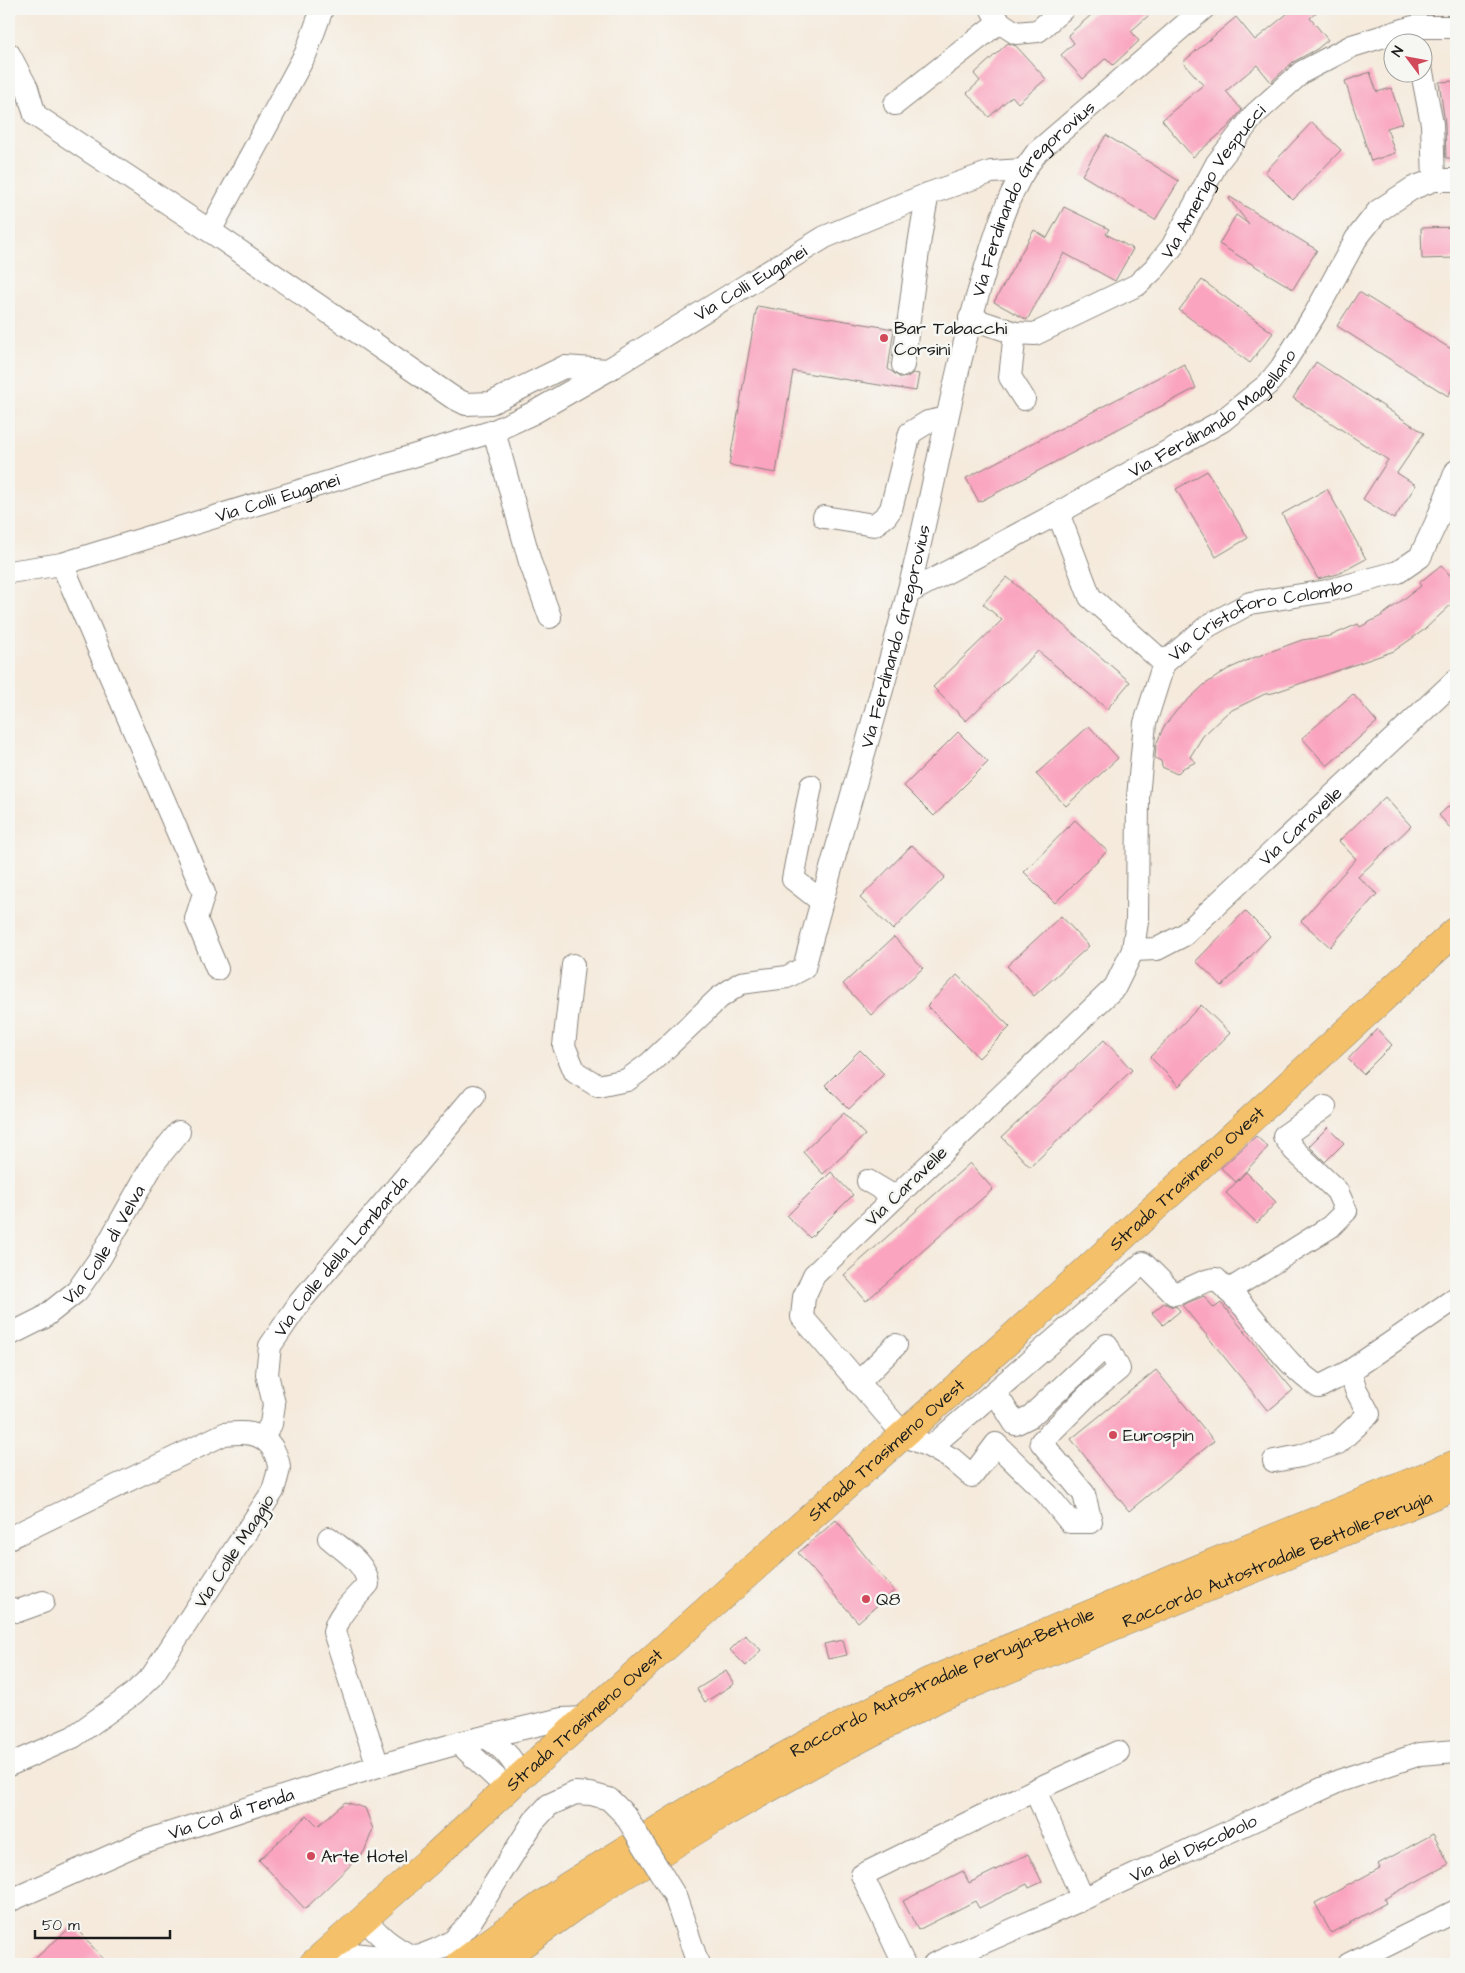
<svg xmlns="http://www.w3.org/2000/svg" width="1465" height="1973" viewBox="0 0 1465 1973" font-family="'Architects Daughter',sans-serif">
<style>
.building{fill:#faa4bf}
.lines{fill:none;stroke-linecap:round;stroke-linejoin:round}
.minor-casing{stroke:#88837c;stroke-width:24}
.major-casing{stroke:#88837c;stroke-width:29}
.highway-casing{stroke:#88837c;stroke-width:29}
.minor{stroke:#fff;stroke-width:22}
.major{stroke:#f4c16a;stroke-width:28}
.highway{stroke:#f4c16a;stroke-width:28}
.minor-bridge-casing{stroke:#88837c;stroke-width:24;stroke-linecap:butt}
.minor-bridge{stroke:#fff;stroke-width:22}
.poi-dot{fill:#d1495b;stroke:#f6f6f2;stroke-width:2}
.labels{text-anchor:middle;stroke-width:5;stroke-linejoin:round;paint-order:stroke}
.street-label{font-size:18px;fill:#1c1c1c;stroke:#f6f6f2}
.poi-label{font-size:18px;fill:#1c1c1c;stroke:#f6f6f2;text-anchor:start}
</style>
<rect width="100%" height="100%" fill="#f6f6f2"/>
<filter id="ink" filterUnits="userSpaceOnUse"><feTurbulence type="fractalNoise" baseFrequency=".02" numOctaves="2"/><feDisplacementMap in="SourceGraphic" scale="10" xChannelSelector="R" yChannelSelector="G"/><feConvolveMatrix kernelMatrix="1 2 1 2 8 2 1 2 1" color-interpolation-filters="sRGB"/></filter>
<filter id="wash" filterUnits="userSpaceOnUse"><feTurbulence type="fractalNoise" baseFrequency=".0096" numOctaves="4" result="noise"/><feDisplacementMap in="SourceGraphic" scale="20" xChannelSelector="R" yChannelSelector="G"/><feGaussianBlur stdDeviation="1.12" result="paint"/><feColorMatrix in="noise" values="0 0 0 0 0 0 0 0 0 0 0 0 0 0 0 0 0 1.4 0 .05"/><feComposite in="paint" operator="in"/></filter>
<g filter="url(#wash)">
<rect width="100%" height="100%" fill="#f5eadc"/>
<g id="blocks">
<path class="building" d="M1098,9h58l-25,22 8,10 -26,24 -7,-7 -23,21 -22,-24 13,-12 -6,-8z
M1293,9h27l-10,9 18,22 -11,9 -24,13 -22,20 -14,-17 -31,26 16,19 -14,17 -35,30 -31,-37 41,-35 -20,-23 53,-45 19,23z
M1008,43l8,3 30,33 -28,24 -6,-7 -23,21 -22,-24 13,-12 -6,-7z
M1370,72l7,20 14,-4 12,35 -16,5 8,25 -24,8 -26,-80z
M1456,81v77h-10l-1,-35 -6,-41z
M1312,122l29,28 -48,50 -28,-28z
M1106,135l73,46 -24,39 -73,-45z
M1230,197l87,53 -24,39 -74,-45 17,-29 13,9 -20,-25z
M1064,207l45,22 -3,5 27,15 -18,32 -51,-28 -37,67 -33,-18 40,-72 13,8z
M1456,227v31l-34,1 -1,-31z
M1202,280l71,53 -23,30 -71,-53z
M1359,292l97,60v30l-8,14 -111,-70z
M757,306l137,23 -6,40 13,9 7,-1 5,-4 6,1 -3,17 -123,-20 -17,102 -47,-8z
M1316,362l108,71 -27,40 19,12 -22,34 -31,-20 25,-39 -95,-62z
M1184,364l12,24 -217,114 -13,-24z
M1207,471l41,67 -32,19 -40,-68z
M1327,489l39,70 -28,15 -20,5 -36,-65z
M1441,565l15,17v18l-32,30 -30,21 -121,42 -8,1 -37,18 -25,24 -13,21 6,5 -13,6 -6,6 -15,-7 -1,-6 -6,-3 1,-13 7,-17 14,-18 27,-25 24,-16 25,-11 49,-18 28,-4 28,-12 2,3 21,-11 40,-30 -2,-3z
M1007,577l123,105 -23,27 -69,-58 -72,70 -33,-34 69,-67 -19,-16z
M1353,694l24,28 -50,44 -25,-28z
M1089,726l29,32 -52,48 -30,-32z
M958,732l30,30 -54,54 -30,-30z
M1385,797l26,29 -53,51 19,17 -47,53 -29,-26 55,-62 -17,-18z
M1456,800v35l-17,-20z
M1075,820l32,31 -52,52 -31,-31z
M912,845l33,32 -52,53 -33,-32z
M1245,911l25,25 -48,50 -26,-25z
M1061,916l28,30 -55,50 -27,-30z
M894,937l29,31 -52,47 -28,-31z
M957,975l53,52 -31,31 -52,-52z
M1201,1005l29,28 -51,53 -29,-29z
M1377,1029l15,16 -29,29 -15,-15z
M1104,1040l28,30 -102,97 -28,-30z
M860,1050l24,24 -35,35 -24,-24z
M844,1113l21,22 -42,39 -20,-22z
M1328,1127l16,16 -19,19 -16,-16z
M1256,1136l12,11 -32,35 -15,-14z
M970,1163l23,26 -127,112 -22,-26z
M831,1172l22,23 -43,43 -23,-22z
M1246,1172l30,30 -19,21 -31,-30z
M1204,1296l10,12 7,-5 72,87 -25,21 -86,-106z
M1164,1303l6,3 7,1 3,4 -17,14 -11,-12z
M1156,1370l58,71 -85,70 -58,-72z
M836,1520l58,71 -36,31 -60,-69z
M745,1635l16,15 -15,16 -16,-16z
M843,1640l4,15 -19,4 -4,-15z
M726,1671l8,13 -29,18 -8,-13z
M345,1802l20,6 8,21 -9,23 -59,57 -46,-49 48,-45 11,11z
M1433,1834l16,30 -65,35 2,4 -55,30 -16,-30 65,-35 -2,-4z
M1028,1854l14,28 -13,6 -2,-4 -48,24 -4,-7 -57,29 -15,-29 60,-30 6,12z
M73,1925l35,39h-79z"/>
</g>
</g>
<g filter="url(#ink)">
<use href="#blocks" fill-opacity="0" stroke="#88837c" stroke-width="1"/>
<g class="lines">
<defs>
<g id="minor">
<path d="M992,10l7,12 17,11 22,-2 25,-22"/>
<path d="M9,54l18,34 8,27 175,116 242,166 14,7 25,-1 73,-36 44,3"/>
<path d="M1422,72l10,52 2,56"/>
<path d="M895,104l104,-82"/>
<path d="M210,231l96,-178 16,-44"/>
<path id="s1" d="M970,318l45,15 20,1 102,-49 18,-17 17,-21 45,-84 38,-49 47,-42 50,-26 61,-19h43"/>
<path d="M1015,333l-5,44 14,22"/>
<path d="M903,365c8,-57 13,-115 25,-171"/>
<path d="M494,431l36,131 20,55"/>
<path d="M1058,513l32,84 74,66"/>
<path d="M824,517l50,8 12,-9 5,-7 19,-76 18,-11 19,-4"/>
<path d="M62,564l142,329 -8,26 21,50"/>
<path id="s2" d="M9,572l53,-8 432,-133 39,-18 75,-43 217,-133 103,-43 63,-22 32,-2"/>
<path id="s3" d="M908,593l150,-80 164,-92 46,-37 13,-16 34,-54 41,-75 22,-28 35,-23 21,-8h22"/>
<path d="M1164,663l-19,60 -7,74 -1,124 -4,29 -18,37 -301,288 -10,22 -2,20 102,118 27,12 212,-184 31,31c15,-3 26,-14 42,-15 9,9 19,18 28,28 24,27 44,61 75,80l31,-16 6,19 13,24 -31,29 -37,13 -27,5"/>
<path id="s4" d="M1164,663l44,-37 42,-23 77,-12 71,-19 22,-15 16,-34 20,-52"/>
<path d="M811,786l-18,93 28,22"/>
<path id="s5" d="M1133,950l24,-1 27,-14 272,-255"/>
<path id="s6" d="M573,965l-9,81 11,26 23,14 29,-6 22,-16 70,-66 22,-15 46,-6 17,-9c32,-125 72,-249 104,-375 27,-105 43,-212 75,-316 13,-44 25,-88 54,-125l166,-143"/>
<path d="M868,1181l27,16"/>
<path d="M1228,1291l102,-64 16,-16 -9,-20 -43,-41 -10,-14 41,-29"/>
<path id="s7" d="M9,1335l34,-17 34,-27 23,-33 53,-94 26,-32"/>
<path d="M1350,1371l106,-73"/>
<path d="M858,1383l38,-38"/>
<path id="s8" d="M263,1437l8,-13 3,-20 -7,-30 3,-28 30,-44 174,-206"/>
<path d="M931,1447l21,12 20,17 24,-32 51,50 23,28h21l-7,-28 -43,-52 47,-47 31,-26 -12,-24 -76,71 -16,8 -20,-32"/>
<path d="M9,1538l215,-104c19,-2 38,-3 49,15 3,6 6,12 6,19 -1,7 -4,15 -6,23l-121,185 -19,18 -60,43 -64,28"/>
<path d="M329,1538c15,13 37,25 39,46 -12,14 -31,30 -34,48l44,134"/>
<path d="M9,1608l9,3 25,-9"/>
<path d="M485,1737c17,9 28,22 36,39"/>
<path d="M459,1743l49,46"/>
<path d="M1035,1790l48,109"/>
<path d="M675,1896l23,68"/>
<path id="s9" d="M9,1901l131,-58 238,-77 81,-23 103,-24 25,-1"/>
<path d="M365,1918c13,18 27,28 46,38"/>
<path d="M331,1947l21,7 40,4 31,-3 15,-6 15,-8 16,-17 65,-103 15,-16 26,-12 16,1 18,5 16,16"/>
<path d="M904,1964l-42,-89 173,-85 83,-38"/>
<path id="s10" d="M934,1964l149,-65 256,-118 81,-27 36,-3"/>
<path d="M1349,1964l107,-53"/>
</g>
<g id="major">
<path id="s11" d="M313,1964l124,-110 84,-78 533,-476 402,-369"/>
</g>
<g id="highway">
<path id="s12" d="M460,1964l108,-78 136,-85 110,-61 114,-58 270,-113 258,-105"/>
<path id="s13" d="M495,1964l86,-62 138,-86 107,-60 114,-59 516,-211"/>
</g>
</defs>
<use href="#minor" class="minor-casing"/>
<use href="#major" class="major-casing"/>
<use href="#highway" class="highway-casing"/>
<use href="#minor" class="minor"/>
<use href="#major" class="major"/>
<use href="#highway" class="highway"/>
<defs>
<path id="minor-bridge" d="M625,1815l50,81"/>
</defs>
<use href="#minor-bridge" class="minor-bridge-casing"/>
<use href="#minor-bridge" class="minor-bridge"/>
</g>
</g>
<g class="poi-dot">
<circle cx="884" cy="338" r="5"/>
<circle cx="1113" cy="1435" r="5"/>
<circle cx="866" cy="1599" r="5"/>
<circle cx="311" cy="1856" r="5"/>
</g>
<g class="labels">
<g class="street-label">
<text dy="6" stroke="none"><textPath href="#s1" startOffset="310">Via Amerigo Vespucci</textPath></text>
<text dy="6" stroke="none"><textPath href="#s6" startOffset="1191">Via Ferdinando Gregorovius</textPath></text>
<text dy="6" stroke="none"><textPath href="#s2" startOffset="802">Via Colli Euganei</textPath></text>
<text dy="6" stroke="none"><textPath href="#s3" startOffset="355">Via Ferdinando Magellano</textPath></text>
<text dy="6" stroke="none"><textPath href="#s2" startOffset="279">Via Colli Euganei</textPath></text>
<text dy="6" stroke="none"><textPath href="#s4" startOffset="109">Via Cristoforo Colombo</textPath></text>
<text dy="6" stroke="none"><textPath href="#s6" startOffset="726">Via Ferdinando Gregorovius</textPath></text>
<text dy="6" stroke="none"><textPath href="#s5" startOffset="214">Via Caravelle</textPath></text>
<text dy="6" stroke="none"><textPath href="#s11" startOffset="1175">Strada Trasimeno Ovest</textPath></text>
<text transform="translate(906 1186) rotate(-44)" y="6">Via Caravelle</text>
<text dy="6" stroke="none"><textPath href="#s7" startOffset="135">Via Colle di Velva</textPath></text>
<text dy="6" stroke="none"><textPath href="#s8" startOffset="209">Via Colle della Lombarda</textPath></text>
<text dy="6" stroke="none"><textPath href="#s11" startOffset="770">Strada Trasimeno Ovest</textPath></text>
<text transform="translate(234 1551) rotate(-57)" y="6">Via Colle Maggio</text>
<text dy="6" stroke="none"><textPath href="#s13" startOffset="884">Raccordo Autostradale Bettolle-Perugia</textPath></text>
<text dy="6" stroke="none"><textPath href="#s12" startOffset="560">Raccordo Autostradale Perugia-Bettolle</textPath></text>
<text dy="6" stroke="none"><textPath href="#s11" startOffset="365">Strada Trasimeno Ovest</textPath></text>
<text dy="6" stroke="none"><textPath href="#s9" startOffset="239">Via Col di Tenda</textPath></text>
<text dy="6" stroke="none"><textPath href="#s10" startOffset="284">Via del Discobolo</textPath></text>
</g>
<g class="poi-label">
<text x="894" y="334">Bar Tabacchi<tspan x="894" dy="21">Corsini</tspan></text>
<text x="1123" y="1441">Eurospin</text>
<text x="876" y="1605">Q8</text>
<text x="321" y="1862">Arte Hotel</text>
</g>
</g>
<rect width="1465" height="1973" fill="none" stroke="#f6f6f2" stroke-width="30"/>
<g transform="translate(1408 58) rotate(302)"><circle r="24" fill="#f6f6f2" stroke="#9f9f9c"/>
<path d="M0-4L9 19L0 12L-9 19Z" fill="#d1495b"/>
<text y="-8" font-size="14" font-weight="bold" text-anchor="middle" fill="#1c1c1c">N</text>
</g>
<path d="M35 1930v8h135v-8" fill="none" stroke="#1c1c1c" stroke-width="2.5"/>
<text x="42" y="1930" font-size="15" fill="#1c1c1c" stroke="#f6f6f2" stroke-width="4" paint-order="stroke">50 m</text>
</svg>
